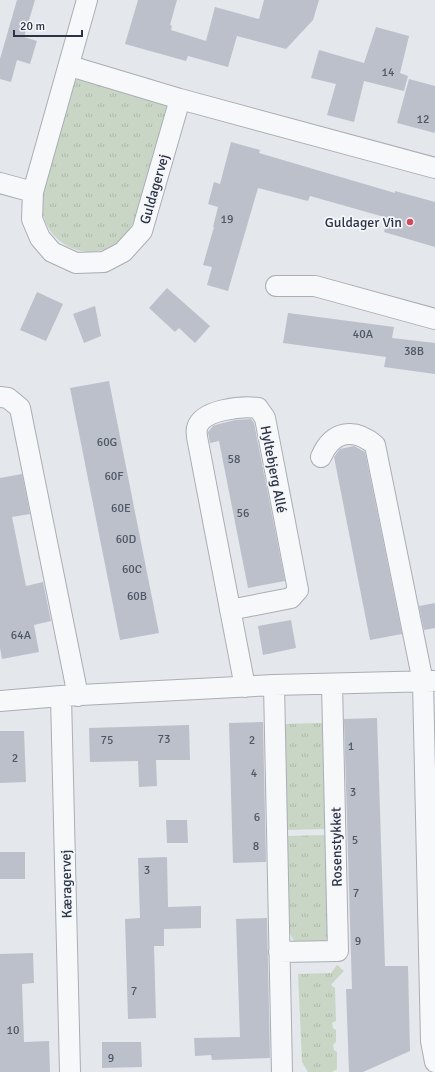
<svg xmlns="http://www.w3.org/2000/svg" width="435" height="1072" viewBox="0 0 435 1072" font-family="Signika,sans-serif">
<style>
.grass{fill:url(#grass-tufts)}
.building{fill:#bbc0ca}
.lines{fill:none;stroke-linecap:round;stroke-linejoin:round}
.street-casing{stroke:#a9aeb7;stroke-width:22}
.street{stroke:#f7f8fa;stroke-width:20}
.poi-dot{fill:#d1495b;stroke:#f4f6f9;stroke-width:1.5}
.labels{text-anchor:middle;stroke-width:3.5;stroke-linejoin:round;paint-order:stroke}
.number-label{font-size:12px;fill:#4f5766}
.street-label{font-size:14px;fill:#2b3445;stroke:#f4f6f9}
.poi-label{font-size:14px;fill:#2b3445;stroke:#f4f6f9;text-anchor:end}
</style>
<defs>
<pattern id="grass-tufts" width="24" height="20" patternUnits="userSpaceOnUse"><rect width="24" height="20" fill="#c9d6c5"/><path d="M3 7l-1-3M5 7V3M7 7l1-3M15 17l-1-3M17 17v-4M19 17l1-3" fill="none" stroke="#adb8ab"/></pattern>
</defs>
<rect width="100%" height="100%" fill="#e4e7ec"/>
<path class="grass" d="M84,78l82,26v6l-32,111c-6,12 -12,20 -24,26 -27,14 -61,-4 -67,-33 -2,-10 0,-20 3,-30l27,-98 3,-6z
M322,723l3,106 -40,1 -4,-106z
M326,835l3,99 -3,6 -5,4h-23l-4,-3 -4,-7 -3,-98z
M337,965l7,6 -13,14 4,3 1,33 -4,2 1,5 3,2v12l-3,3 1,5 3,2v17l-5,3h-24l-6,-10 -4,-88 33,-1z"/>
<path class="building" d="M17,0h18l-11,37 13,4 -7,23 -13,-4 -6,22 -11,-3v-20z
M138,0h39l-7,25 2,1 -1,4 35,11 9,-34 44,12 5,-19h55l-6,20 -27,29 -49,-13 -9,31 -40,-11 -2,5 -61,-17z
M376,27l33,9 -9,37 8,3 -4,15 -40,-10 -10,41 -27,-7 9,-31 -25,-6 8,-28 45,13z
M409,79l26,7v47l-38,-10z
M231,142l29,8 -1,3 136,40v-2l40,11v45l-51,-15 4,-14 -78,-22 -2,5 -50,-13 -30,103 -21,-6 5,-18 -9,-2 11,-38h-1l5,-20 -10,-3 6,-22 6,2z
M167,288l43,38 -15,17 -16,-15 -4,4 -26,-24z
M37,292l26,12 -17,37 -26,-11z
M95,306l6,30 -17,7 -11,-29z
M288,313l106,14 -2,11 43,5v31l-51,-7 2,-10 -103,-14z
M109,381l50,252 -39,7 -50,-252z
M251,419l3,4 31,158 -37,7 -29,-147 -9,2 -2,-11 5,-6 6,-2 16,-4z
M354,446l11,6 37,182 -32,6 -36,-183 6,-8z
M22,474l8,40 -18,3 14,69 17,-4 8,39 -17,4 5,27 -37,7 -2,-11v-170z
M435,603v25l-11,2 -5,-24z
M291,620l5,28 -33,7 -5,-29z
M377,718l8,248h23l2,85 -47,21h-14l-3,-83h6l-8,-270z
M263,722l3,140 -33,1 -4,-140z
M189,725l1,35h-34l1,26 -18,1 -1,-26 -48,1 -1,-34z
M0,731h24l2,51 -26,1z
M166,820h21l1,23h-21z
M0,852h25v27h-25z
M167,857l1,50 33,-1v22l-37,1v17h-10l2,72 -28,1 -3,-100 15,-1 -2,-60z
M267,918l3,140 -58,2 -1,-5 -16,1 -1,-18 46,-1 -4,-118z
M33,953l1,30 -12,1 2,58 25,-1 1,31h-50v-118z
M102,1042h39l1,25 -40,1z"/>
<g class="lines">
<defs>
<path id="street" d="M87,0l-54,192 -1,27 8,19 12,14 24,11 28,-1 19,-10 19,-21 38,-132
M70,66l110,33 255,69
M0,183l33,9
M276,286h39l120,33
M0,397l8,1 12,10 58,288
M321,457c11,-26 33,-30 54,-12l48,237 8,359 4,21
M230,610l61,-12 7,-8 -33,-172 -7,-10c-15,-2 -56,1 -61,20 -1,2 0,7 0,9l48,250
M274,685l8,387
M61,696l9,376
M0,701l61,-5 213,-11 161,-4
M279,952l59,-1 -6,-267"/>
</defs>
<use href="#street" class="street-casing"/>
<use href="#street" class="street"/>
</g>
<circle class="poi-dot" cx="410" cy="222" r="4"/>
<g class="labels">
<g class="number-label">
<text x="388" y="76">14</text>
<text x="423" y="123">12</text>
<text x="227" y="223">19</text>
<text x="363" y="338">40A</text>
<text x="414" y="355">38B</text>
<text x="107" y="446">60G</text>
<text x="234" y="463">58</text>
<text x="114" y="480">60F</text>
<text x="121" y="512">60E</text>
<text x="243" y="517">56</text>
<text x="126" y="543">60D</text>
<text x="132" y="573">60C</text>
<text x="137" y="600">60B</text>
<text x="21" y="639">64A</text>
<text x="164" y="743">73</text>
<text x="107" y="744">75</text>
<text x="252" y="744">2</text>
<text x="351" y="750">1</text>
<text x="15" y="762">2</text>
<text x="254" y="777">4</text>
<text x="353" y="796">3</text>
<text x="257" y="821">6</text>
<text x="355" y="844">5</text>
<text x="256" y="850">8</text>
<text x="147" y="874">3</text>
<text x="356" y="897">7</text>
<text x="358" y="945">9</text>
<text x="134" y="995">7</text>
<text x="13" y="1034">10</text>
<text x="111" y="1062">9</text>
</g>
<g class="street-label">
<text transform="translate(154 189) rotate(-74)" y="5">Guldagervej</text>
<text transform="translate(274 469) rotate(79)" y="5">Hyltebjerg Allé</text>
<text transform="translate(336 847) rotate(-91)" y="5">Rosenstykket</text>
<text transform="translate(66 884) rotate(-91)" y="5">Kæragervej</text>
</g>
<g class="poi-label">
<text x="402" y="227">Guldager Vin</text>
</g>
</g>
<path d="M14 30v6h68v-6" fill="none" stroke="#2b3445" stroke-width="2"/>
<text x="20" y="30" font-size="12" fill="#2b3445" stroke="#f4f6f9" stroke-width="3" paint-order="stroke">20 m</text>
</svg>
